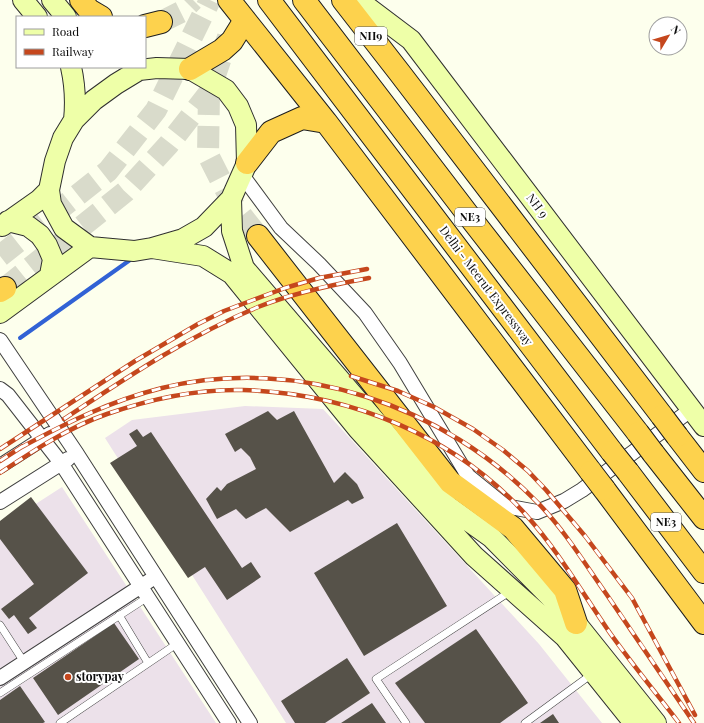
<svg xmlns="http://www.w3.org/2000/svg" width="704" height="723" viewBox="0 0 704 723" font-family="'Playfair Display',serif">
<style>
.industrial{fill:#ece1ea}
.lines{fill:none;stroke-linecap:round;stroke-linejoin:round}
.stream{stroke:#3162d5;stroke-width:4}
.building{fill:#565249}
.highway-tunnel{stroke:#d9dbcb;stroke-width:22;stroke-dasharray:22 11;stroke-linecap:butt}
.lane-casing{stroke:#404040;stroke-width:8}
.street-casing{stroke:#404040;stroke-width:16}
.secondary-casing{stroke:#2f2f2f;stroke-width:22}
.highway-casing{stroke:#1e1e1e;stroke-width:24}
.lane{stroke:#fff;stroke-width:7}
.street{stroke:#fff;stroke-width:14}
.secondary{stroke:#eeffa8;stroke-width:20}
.highway{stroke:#fdd24d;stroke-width:22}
.rail-casing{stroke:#c5471d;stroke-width:4.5}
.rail{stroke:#fff;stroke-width:3;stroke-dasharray:9;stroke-linecap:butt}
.highway-bridge-casing{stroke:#1e1e1e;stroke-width:24;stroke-linecap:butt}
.highway-bridge{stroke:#fdd24d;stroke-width:22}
.poi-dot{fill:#c5471d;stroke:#fff;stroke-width:1.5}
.labels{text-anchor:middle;stroke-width:4;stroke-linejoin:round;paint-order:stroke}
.shield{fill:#fff;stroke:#565656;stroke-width:1}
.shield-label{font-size:11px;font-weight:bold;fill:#0d0d0d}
.street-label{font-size:12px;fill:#0d0d0d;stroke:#fff}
.poi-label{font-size:12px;font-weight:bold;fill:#0d0d0d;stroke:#fff;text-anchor:start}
</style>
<rect width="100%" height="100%" fill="#fdffed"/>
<path class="industrial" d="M245,406l78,3 216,235 63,79h-316l-181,-285 27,-18z
M62,487l154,236h-216v-196z"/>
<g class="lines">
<path class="stream" d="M20,338l110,-78"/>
</g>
<path class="building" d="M268,411l9,9 17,-9 40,72 11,-11 12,12 7,14 -12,6 -4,-4 -58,32 -24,-24 -20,11 -10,-10 -19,10 -11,-20 11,-12 4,4 6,-7 29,-15 -6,-12 -9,-9 -6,4 -10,-18z
M137,429l6,8 8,-5 91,136 9,-6 10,15 -34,23 -22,-33 -17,11 -78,-115 27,-17 -8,-12z
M31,497l57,76 -59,45 8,10 -9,6 -14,-19 -5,4 -8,-10 33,-25 -34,-45v-18z
M397,523l50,83 -83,50 -50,-83z
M114,623l25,36 -81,56 -25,-37z
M476,629l52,74 -28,20h-75l-30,-40z
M347,658l23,35 -45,30h-30l-14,-22z
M20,686l25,36 -2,1h-43v-23z
M372,703l14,20h-45z
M553,714l6,9h-19z"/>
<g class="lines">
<path class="highway-tunnel" d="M161,22l20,-10 12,-12
M209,93l-1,62 26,51 24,30
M0,256l108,-85 48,-61 54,-110
M5,288l120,-96 44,-48 40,-51 19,-56"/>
<defs>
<path id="lane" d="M119,615l29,48
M0,625l24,37
M0,693l148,-96
M60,723l118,-80
M406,723l-30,-44 135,-88
M525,723l67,-49"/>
<path id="street" d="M242,175l39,53 38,36 46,49 35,50 68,113 37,30 32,6 27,-11 18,-11 110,-81
M0,340l77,114 173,269
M0,389l8,6 53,68 168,260
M0,466l50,-32
M0,502l68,-43
M0,678l149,-97"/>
<path id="secondary" d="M23,0l14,17
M52,0l14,17
M358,0l53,40 293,386
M71,67c4,18 5,34 3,53
M157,68l33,1 36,21 12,16 8,19 1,38 -16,36 -27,28 -21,12 -31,9 -18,3 -44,-4 -26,-19 -13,-24 -2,-14 6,-29 8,-23 11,-18 20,-20 22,-16 23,-14z
M231,199l1,32 12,37 205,239 42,30 85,86 80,100
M8,221l20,5 12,9 7,10 6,14 -3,16
M2,226l37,-26 10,-10
M152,248l51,8 29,18 126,155 116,127 91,81 69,86
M0,313l90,-66"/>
<path id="highway" d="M81,0l8,10 12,7
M229,0l97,122 265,350
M269,0l343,452
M304,0l165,216 169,217
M343,0l56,72 263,344
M145,26l16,-4
M190,69l32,-19 10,-9 13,-21
M247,163l24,-31 31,-14 24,4
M258,236l192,246 63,46 52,62 11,33
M0,291l5,-3
M677,436l27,35
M653,453l51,65
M628,472l76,100
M604,489l100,134"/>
</defs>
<use href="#lane" class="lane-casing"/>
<use href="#street" class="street-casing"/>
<use href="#secondary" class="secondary-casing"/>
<use href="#highway" class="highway-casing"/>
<use href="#lane" class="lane"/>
<use href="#street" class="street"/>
<use href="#secondary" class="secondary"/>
<use href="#highway" class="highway"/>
<defs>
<path id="rail" d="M351,376l47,15 36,16 39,22 30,21 25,21 18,19 39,46 47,62 63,117
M64,419c62,-41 124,-83 194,-112 35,-14 73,-22 111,-29
M20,448c46,-25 90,-47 142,-60 135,-33 282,17 377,116 26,27 46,60 68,91 29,42 58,85 87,128
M0,449l135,-88 63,-37 26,-13 61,-23 34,-10 48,-9
M0,461l23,-15
M0,473c33,-22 69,-46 107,-59 43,-15 90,-25 136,-24 106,3 213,46 284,126 32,36 56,78 83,117 22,31 46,60 69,90"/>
</defs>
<use href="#rail" class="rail-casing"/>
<use href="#rail" class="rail"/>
<defs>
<path id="highway-bridge" d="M662,416l15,20
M638,433l15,20
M612,452l16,20
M591,472l13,17"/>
</defs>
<use href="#highway-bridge" class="highway-bridge-casing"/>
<use href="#highway-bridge" class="highway-bridge"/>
</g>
<circle class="poi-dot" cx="68" cy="677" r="4"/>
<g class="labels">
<g class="shield">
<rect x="355" y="27" width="32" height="18" rx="3"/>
<rect x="455" y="208" width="30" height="18" rx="3"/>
<rect x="651" y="513" width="30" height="18" rx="3"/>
</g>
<g class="shield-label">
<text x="371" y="40">NH9</text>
<text x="470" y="221">NE3</text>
<text x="666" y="526">NE3</text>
</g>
<g class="street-label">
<text transform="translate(537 206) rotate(53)" y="4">NH 9</text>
<text transform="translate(486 286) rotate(53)" y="4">Delhi - Meerut Expressway</text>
</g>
<g class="poi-label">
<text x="76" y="681">storypay</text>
</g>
</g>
<rect x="16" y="16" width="130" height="52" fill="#ffffff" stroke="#9e9e9e"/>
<rect x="24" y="29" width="20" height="6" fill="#eeffa8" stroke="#9e9e9e"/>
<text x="52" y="36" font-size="12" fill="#0d0d0d">Road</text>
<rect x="24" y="49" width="20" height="6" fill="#c5471d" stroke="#9e9e9e"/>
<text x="52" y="56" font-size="12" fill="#0d0d0d">Railway</text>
<g transform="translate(668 36) rotate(52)"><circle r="19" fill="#ffffff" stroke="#9e9e9e"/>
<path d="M0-3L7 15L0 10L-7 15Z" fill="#c5471d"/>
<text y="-6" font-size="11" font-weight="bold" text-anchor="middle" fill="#0d0d0d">N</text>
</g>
</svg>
